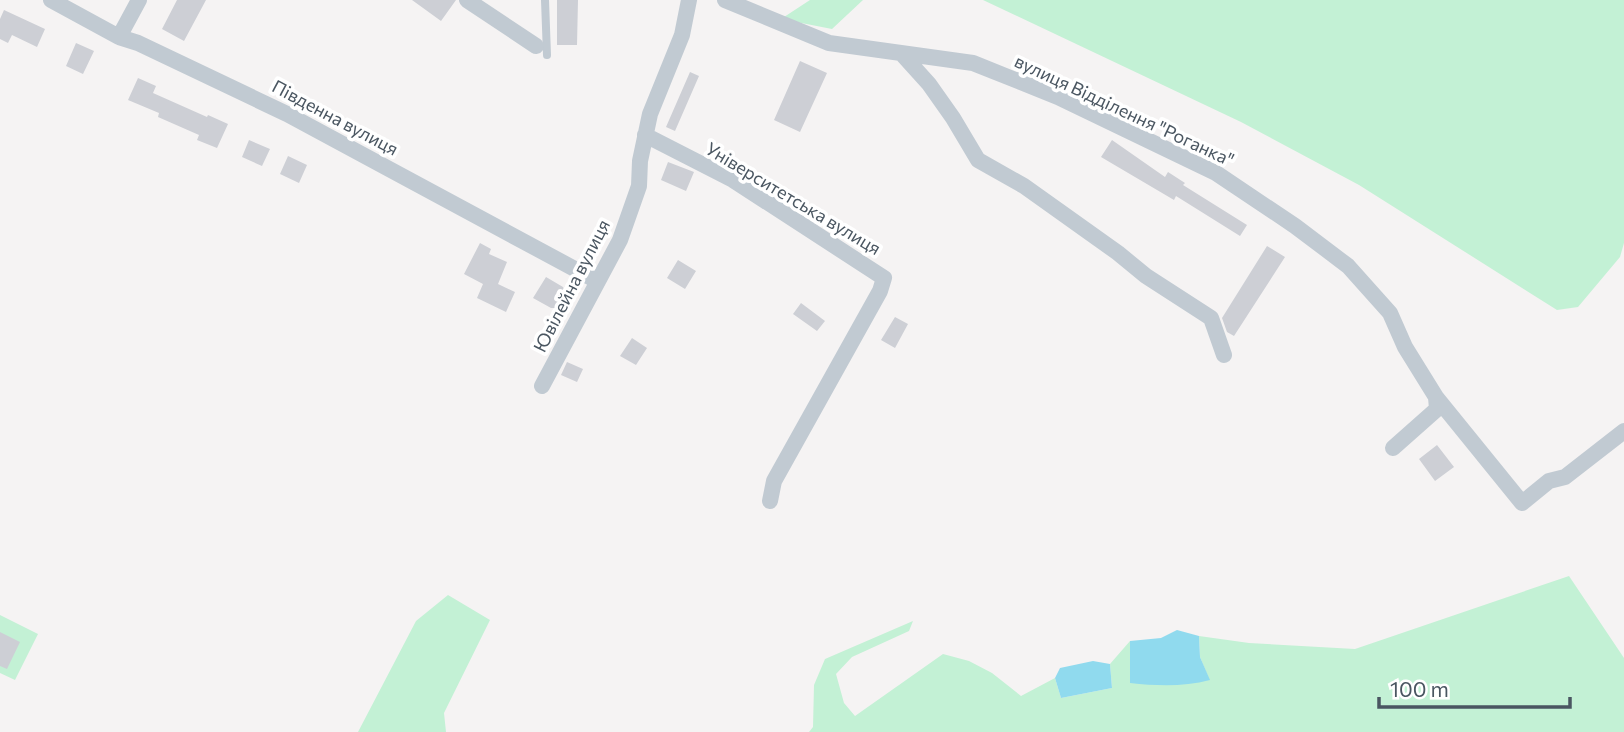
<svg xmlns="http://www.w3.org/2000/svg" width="1624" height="732" viewBox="0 0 1624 732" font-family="Commissioner,sans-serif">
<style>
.green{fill:#c3f1d5}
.water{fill:#90daee}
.building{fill:#cdcfd5}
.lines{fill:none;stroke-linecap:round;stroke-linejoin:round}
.lane{stroke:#c1cad2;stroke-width:8}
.street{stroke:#c1cad2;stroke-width:16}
.labels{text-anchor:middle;stroke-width:7;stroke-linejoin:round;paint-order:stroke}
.street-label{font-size:18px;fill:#4a5661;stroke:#fff}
</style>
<rect width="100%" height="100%" fill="#f5f3f3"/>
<path class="green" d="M810,0h53l-31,29 -51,-10z
M983,0h641v243l-4,14 -42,50 -21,3 -198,-125 -118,-63z
M1569,576l55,82v74h-815l4,-5 1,-42 11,-26 88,-38 -4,10 -57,26 -16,17 8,29 11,13 88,-62 26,7 23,12 29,23 34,-18 6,20 51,-10 -2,-24 20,-23 1,42 78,-4 -9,-22 -1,-21 50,7 106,6z
M448,595l42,25 -46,93 2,19h-88l58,-111z
M0,615l38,19 -23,46 -15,-7z"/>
<path class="water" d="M1177,630l22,6 1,21 10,23c-26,7 -53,6 -80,3v-42l31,-3z
M1093,661l17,3 2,24 -51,10 -6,-20 5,-10z"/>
<path class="building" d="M177,0h29l-22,41 -22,-12z
M412,0h44l-15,21z
M557,0h21l-1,45h-20z
M4,10l41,19 -8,18 -25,-12 -4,8 -8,-4v-20z
M76,43l18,8 -11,23 -17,-8z
M800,61l27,12 -27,59 -26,-12z
M690,72l9,4 -24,55 -9,-4z
M138,78l18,8 -3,7 54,24 1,-2 20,9 -11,24 -20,-8 2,-5 -41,-18 1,-4 -31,-13z
M249,140l21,9 -8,17 -20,-9z
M1112,140l53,37 3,-5 17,11 -2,2 64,40 -7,11 -64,-40 -2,4 -73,-43z
M288,156l19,9 -8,18 -19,-9z
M668,162l26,10 -8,19 -25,-11z
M480,243l11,6 -2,5 18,8 -9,22 17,8 -9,20 -29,-14 6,-14 -19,-10z
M1267,246l18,11 -51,79 -7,-4 -5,-14z
M678,260l18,11 -11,18 -18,-11z
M546,277l17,10 4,8 -4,1 -7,12h-5l-18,-10z
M801,303l24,18 -8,10 -24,-17z
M895,317l13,7 -13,24 -14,-8z
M632,338l15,10 -11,17 -16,-9z
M567,362l16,7 -6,13 -16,-7z
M1437,445l17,22 -19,14 -16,-22z
M0,632l20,10 -13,27 -7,-3z"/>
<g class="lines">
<path class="lane" d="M545,0l2,55"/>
<path class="street" d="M51,0l68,37 19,6 149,71 310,167
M467,0l69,46
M725,0l104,43 144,20 85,34 158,76 79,53 53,40 42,47 15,34 31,50 86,106 27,-22 16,-4 59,-46
M119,37l20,-37
M901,53l28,31 24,34 25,42 46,26 94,67 28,23 65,42 13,37
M645,135l88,45 151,98 -4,13 -106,190 -4,20
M542,386l78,-146 19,-54 1,-25 10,-47 32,-79 7,-35
M1393,448l44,-39 -1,-12"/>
</g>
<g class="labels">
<g class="street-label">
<text transform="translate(1124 111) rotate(25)" y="6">вулиця Відділення "Роганка"</text>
<text transform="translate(335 118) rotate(28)" y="6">Південна вулиця</text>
<text transform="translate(793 199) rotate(31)" y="6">Університетська вулиця</text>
<text transform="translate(572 286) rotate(-63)" y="6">Ювілейна вулиця</text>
</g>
</g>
<path d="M1379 697v10h191v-10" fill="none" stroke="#4a5661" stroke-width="3.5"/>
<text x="1390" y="697" font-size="21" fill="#4a5661" stroke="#ffffff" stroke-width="5" paint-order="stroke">100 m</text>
</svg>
